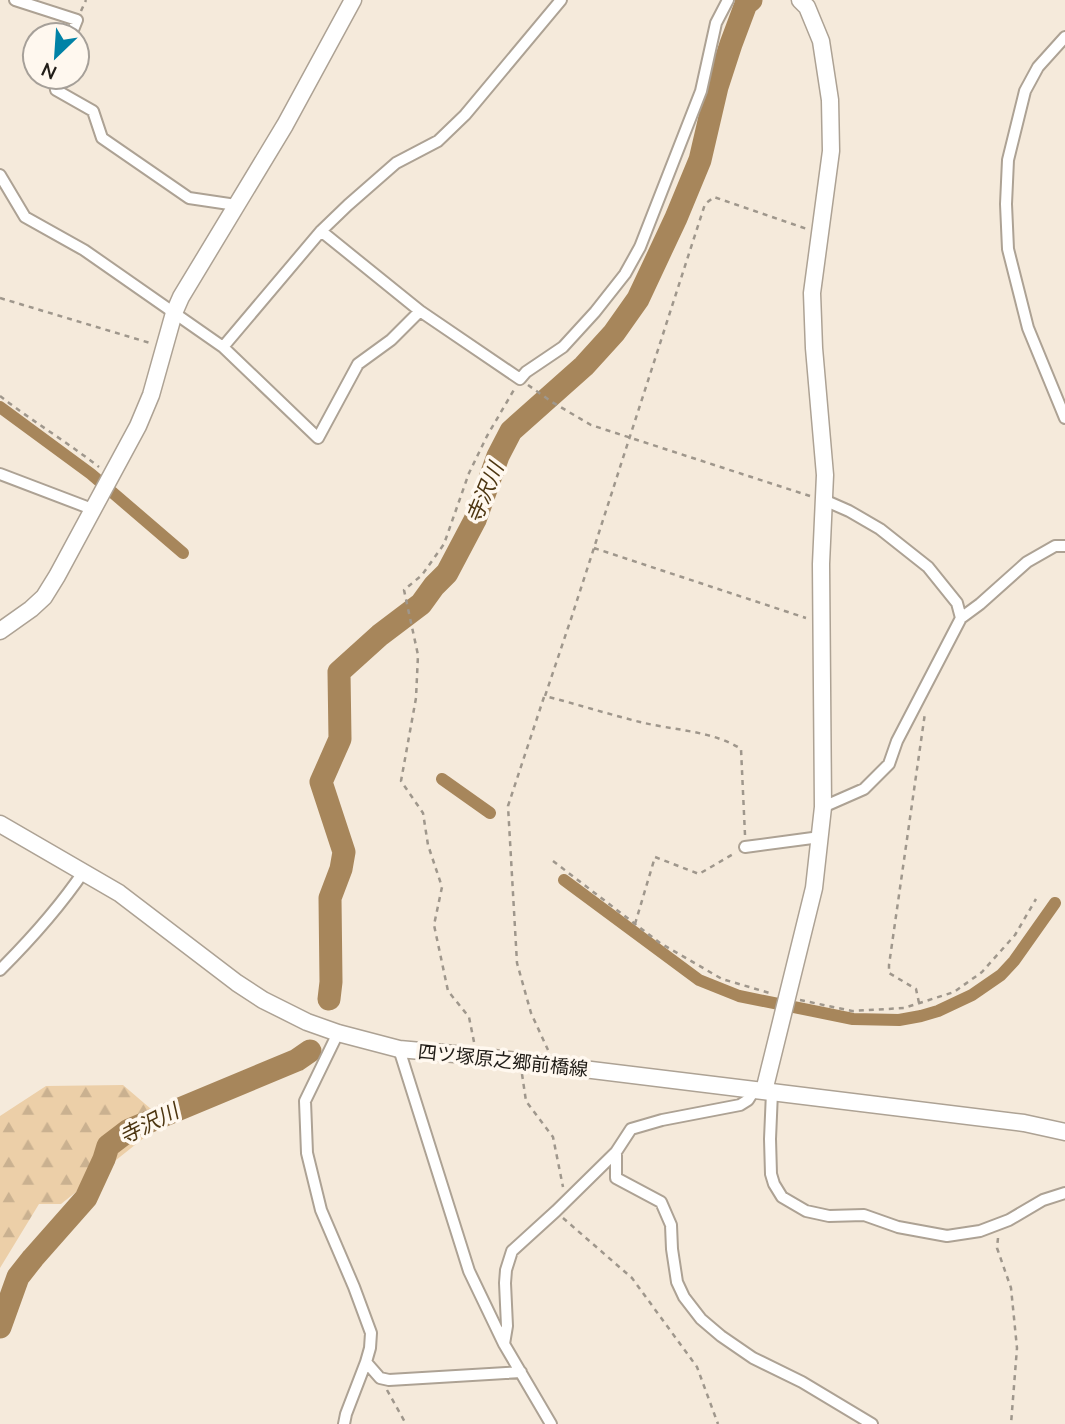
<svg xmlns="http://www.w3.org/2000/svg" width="1065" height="1424" viewBox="0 0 1065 1424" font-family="'Nunito Sans','Noto Sans JP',sans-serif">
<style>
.forest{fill:url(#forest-firs)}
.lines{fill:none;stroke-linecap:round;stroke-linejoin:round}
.canal{stroke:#a7865b;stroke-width:12}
.river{stroke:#a7865b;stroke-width:23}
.street-casing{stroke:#ada294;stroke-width:14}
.secondary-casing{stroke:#ada294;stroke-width:19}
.path{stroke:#9f978c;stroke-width:2.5;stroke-dasharray:5 5;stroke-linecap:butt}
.street{stroke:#fff;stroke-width:10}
.secondary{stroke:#fff;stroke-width:16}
.labels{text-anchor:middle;stroke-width:7;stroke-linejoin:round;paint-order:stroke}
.street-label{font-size:19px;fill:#211d18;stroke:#fff8ef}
.water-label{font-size:21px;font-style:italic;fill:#4d3611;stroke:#fff8ef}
</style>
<defs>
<pattern id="forest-firs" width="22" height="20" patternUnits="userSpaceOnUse" patternTransform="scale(1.75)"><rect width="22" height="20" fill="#eccfa8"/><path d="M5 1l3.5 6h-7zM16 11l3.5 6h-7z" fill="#cab190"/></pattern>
</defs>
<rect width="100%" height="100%" fill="#f5eadb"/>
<path class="forest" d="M123,1085l42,36 -104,83h-22l-39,64v-152l46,-30z"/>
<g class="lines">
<path class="canal" d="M0,407l91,67 92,79
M442,779l48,34
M564,880l135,100 40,16 114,23 46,1 22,-4 17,-5 34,-16 29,-20 13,-14 41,-58"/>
<path class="river" d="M329,999l2,-17 -1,-84 11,-29 3,-17 -23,-70 19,-43 -1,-67 41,-37 41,-31 13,-18 13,-13 28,-53 23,-64 13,-25 73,-65 30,-33 24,-34 38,-81 24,-58 17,-73 14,-43 15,-40 5,-4
M0,1327l18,-50 15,-19 53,-60 18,-39 4,-13 21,-16 168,-70 13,-9"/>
<defs>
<path id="street" d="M15,0l62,20 -6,15
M1065,37l-27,30 -13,24 -17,69 -2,44 2,45 20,79 37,90
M54,77l2,13 37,21 9,27 87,60 47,7
M0,175l25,42 59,33 139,97 98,-116 27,-26 48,-42 42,-22 27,-26 96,-115
M321,231l99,80 100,68 6,-7 37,-25 32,-35 30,-38 15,-27 61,-156 15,-68 12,-23
M223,347l95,91 40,-74 33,-24 29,-29
M0,474l92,35
M824,500l25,11 31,18 48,38 29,36 4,15
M823,807l41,-18 25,-25 8,-23 64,-123 19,-14 47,-42 28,-16h10
M745,847l75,-10
M0,970c31,-31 59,-62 84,-99
M338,1033l-33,68 2,52 14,57 33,77 17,46 -1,15 -4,14 14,16 9,2 132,-8
M399,1049l70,222 35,73 47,80
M772,1092l-2,47 1,35 3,10 8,13 24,14 23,5 35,-1 34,12 49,9 33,-5 29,-11 34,-20 22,-7
M616,1152v26l45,24 10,23 1,24 5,33 7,15 17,22 20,17 32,22 49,24 70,42
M504,1344l3,-18 -2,-43 1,-13 6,-19 44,-40 60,-59 15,-23 31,-9 78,-15 8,-5 7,-11
M344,1424l2,-10 20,-52"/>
<path id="secondary" d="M0,631l31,-22 13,-12 13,-21 81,-150 13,-31 23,-82 7,-16 104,-172 68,-125
M0,824l119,69 118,90 26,17 44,22 31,11 61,16 78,7 547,67 41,9
M764,1091l50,-203 9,-81 -2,-243 4,-89 -11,-127 -2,-55 19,-142 -1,-51 -9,-59 -14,-34 -7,-7"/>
</defs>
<use href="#street" class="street-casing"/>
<use href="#secondary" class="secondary-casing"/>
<path class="path" d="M81,11l5,-11
M0,298l150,45
M528,385l24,17 39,23 219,71
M0,396c32,25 67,46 99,71
M594,548l212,70
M544,697l-36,109 9,157 14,50 17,37
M745,835l-4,-86c-27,-18 -69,-19 -101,-27 -32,-8 -64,-18 -95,-26l27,-80 133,-412 9,-7 93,32
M553,861l107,82 62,36 51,15
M635,924l20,-67 44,17 36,-21
M800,1000l52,11 52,-3 50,-16 28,-20 33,-37 21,-36
M919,1003l-3,-14 -27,-16v-8l36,-252
M474,1042l-5,-25 -21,-26 -14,-66 8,-38 -14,-42 -5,-32 -22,-32 15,-83 2,-43 -14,-65 18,-15 22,-31 25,-71 18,-37 28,-48
M522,1074l4,27 27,36 10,50
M563,1218l69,60 65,89 21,57
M998,1238l-1,10 14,40 6,60 -6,76
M387,1390l19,34"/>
<use href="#street" class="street"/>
<use href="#secondary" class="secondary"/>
</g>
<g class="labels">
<g class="street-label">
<text transform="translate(503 1060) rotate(6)" y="7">四ツ塚原之郷前橋線</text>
</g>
<g class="water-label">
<text transform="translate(485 493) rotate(-67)" y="7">寺沢川</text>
<text transform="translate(149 1124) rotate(-27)" y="7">寺沢川</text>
</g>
</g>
<g transform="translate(56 56) rotate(205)"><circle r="33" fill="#fff8ef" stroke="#a6a099" stroke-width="2"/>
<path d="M0-5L12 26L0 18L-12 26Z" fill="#0182a6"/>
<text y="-10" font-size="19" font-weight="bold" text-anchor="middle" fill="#211d18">N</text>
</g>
</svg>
